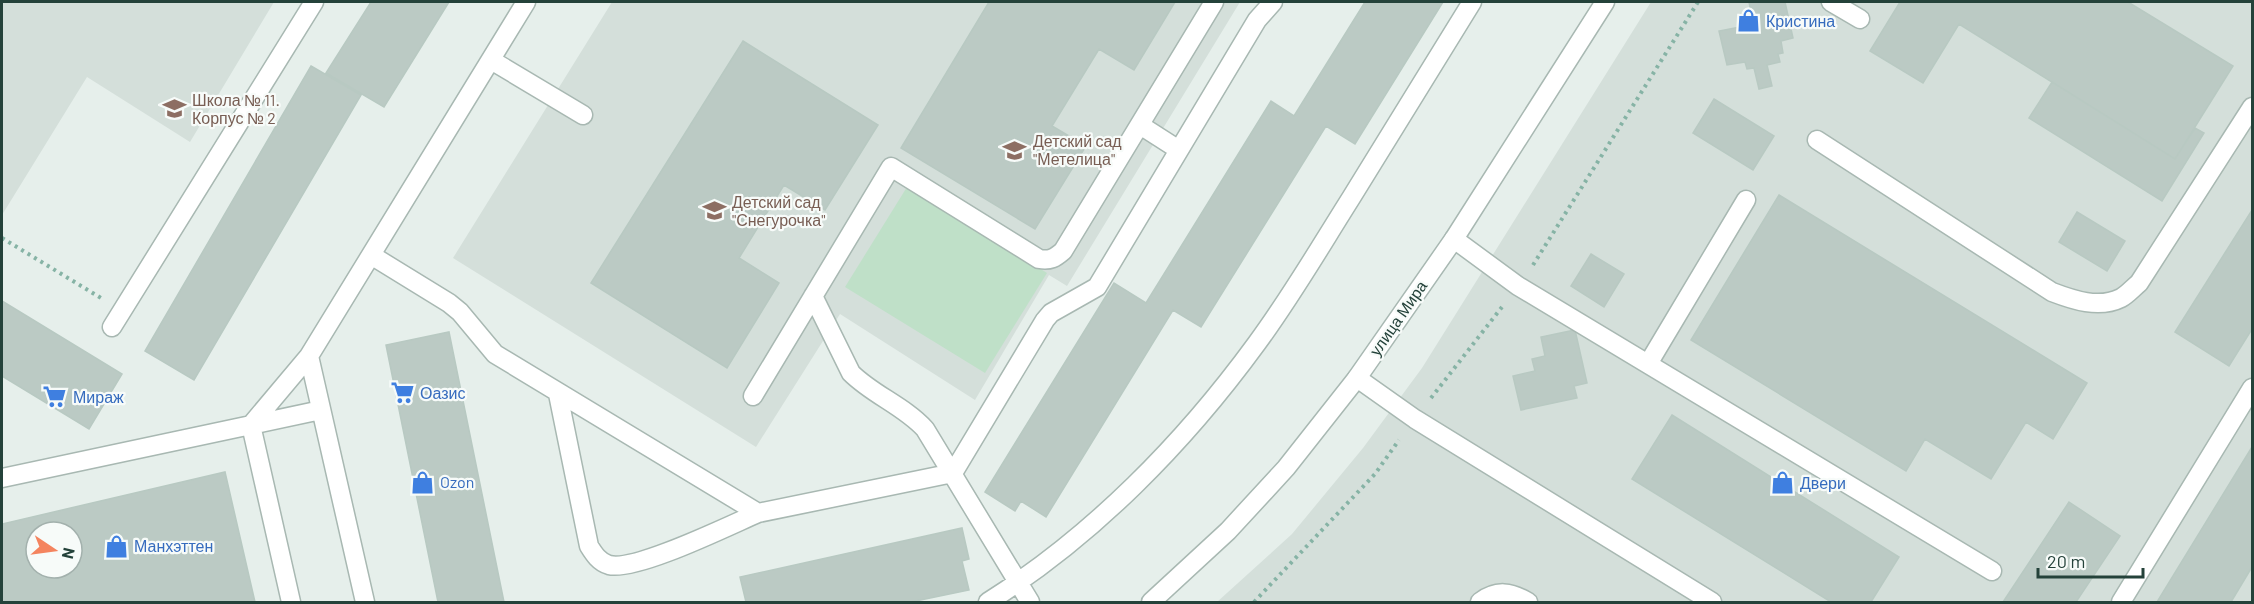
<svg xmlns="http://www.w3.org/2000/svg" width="2254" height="604" viewBox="0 0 2254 604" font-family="Barlow,sans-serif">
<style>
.built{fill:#d4dfda}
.green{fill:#bfe0c8}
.building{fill:#bbcac4;stroke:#b8c9c2;stroke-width:1.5;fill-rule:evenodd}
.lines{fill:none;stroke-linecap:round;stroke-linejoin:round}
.service-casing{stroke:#a8b8b2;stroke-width:21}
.minor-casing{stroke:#a8b8b2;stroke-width:21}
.tertiary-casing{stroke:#a8b8b2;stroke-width:21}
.path{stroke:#86b3a5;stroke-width:4;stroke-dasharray:3 4.5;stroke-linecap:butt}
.service{stroke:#fff;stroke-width:18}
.minor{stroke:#fff;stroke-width:18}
.tertiary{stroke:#fff;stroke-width:18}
.labels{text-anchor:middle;stroke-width:4.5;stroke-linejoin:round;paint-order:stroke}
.shop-label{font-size:16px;fill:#366cbe;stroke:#f7fbf9;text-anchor:start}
.education-label{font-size:16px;fill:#785e54;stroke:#f7fbf9;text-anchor:start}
.street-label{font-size:16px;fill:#24423a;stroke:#f7fbf9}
</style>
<rect width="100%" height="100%" fill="#e6efeb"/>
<path class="built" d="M2,2h272l-84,140 -103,-65 -85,138z
M612,2l196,1 432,-1 -173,284 -18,-11 -74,125 -135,-86 -84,133 -303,-189z
M1651,2h601v600h-1035l75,-68 71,-86 59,-80z"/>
<path class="green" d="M907,187l140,86 -62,100 -140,-86z"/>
<path class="building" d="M371,2h78l-65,105 -58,-34z
M989,2h186l-41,68 -35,-21 -47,77 34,20 -51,83 -134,-81z
M1365,2h78l-88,142 -29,-18 -125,201 -28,-17 -127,207 -25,-16 -6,10 -30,-19 129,-209 32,20 125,-202 23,15z
M1749,2h36l8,36 -12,3 2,12 -5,1 2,8 -13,3 5,21 -13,3 -5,-21 -7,1 -2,-7 -18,3 -8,-34 21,-4 -2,-12 13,-3z
M1900,2h228l105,64 -58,93 -216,-135 -36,59 -53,-32z
M743,41l135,84 -53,85 -41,-25 -45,73 40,25 -52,85 -136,-85z
M311,66l50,29 -167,285 -49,-29z
M2052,82l123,77 20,-31 9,5 -42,68 -133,-83z
M1714,99l60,37 -21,34 -60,-37z
M1779,195l308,188 -34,56 -27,-17 -35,57 -66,-40 -19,32 -215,-131z
M2252,210v119l-23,37 -54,-34z
M2077,212l48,29 -18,30 -48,-29z
M1591,254l33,20 -20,33 -33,-21z
M2,301l120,73 -33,55 -87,-53z
M1575,330l12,53 -13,3 3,12 -56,12 -8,-34 22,-5 -3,-12 13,-3 -4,-19z
M449,332l55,270h-66l-52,-257z
M1672,415l227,142 -28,45h-40l-199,-123z
M2252,447v120l-21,35h-74z
M225,472l30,130h-253v-78zM36,532h36v36h-36z
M2069,502l51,34 -44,66h-73z
M962,528l7,31 -7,2 7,29 -58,12h-165l-6,-25z"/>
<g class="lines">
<defs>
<path id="service" d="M1831,2l29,17
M491,60l92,55
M1140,125l39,25
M1817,140l235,152c21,8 47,17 69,6 6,-3 13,-11 18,-15l113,-176
M1454,239l64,47 474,285
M371,255l78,48 11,9 35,42 263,159 195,-40 92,-153 6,-7 46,-26 160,-267 16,-18
M813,296l38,77c22,22 53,33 74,56l105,173
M112,327l202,-325
M309,356l56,246
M1648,364l98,-164
M558,394l31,152c5,8 10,16 20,19 26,7 121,-40 149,-52
M753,396l138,-229 148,92c11,2 16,-1 24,-8l151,-249
M2,478l249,-53 58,-69 217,-354
M291,602l-40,-177 70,-15
M988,602c105,-66 196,-159 269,-259 34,-46 63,-96 94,-145 40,-65 81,-131 121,-196
M1480,602c17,-13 31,-10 48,0
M2121,602l131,-214"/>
<path id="minor" d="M1357,378l58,41 297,183"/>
<path id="tertiary" d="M1151,602l77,-71 58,-63 71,-90 97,-139 151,-237"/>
</defs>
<use href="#service" class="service-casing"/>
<use href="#minor" class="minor-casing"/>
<use href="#tertiary" class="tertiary-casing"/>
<path class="path" d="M2,238l99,60
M1533,265l165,-263
M1431,398l71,-91
M1254,602l121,-128 24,-34"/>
<use href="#service" class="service"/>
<use href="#minor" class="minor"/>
<use href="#tertiary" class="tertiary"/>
</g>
<defs>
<symbol id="shop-bare" viewBox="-9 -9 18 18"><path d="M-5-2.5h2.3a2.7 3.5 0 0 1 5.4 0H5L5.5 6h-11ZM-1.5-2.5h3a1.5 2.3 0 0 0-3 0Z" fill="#3f7fe0" stroke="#f7fbf9" stroke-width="2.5" paint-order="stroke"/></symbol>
<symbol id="school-bare" viewBox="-9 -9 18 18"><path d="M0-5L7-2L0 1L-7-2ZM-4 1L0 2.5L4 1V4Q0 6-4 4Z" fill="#8d6e63" stroke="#f7fbf9" stroke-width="2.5" paint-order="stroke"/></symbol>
<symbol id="supermarket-bare" viewBox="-9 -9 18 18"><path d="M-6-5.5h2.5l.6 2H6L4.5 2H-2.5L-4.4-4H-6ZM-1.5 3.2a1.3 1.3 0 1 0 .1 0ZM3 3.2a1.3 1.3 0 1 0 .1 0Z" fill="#3f7fe0" stroke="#f7fbf9" stroke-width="2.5" paint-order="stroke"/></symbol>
</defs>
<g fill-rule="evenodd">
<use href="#shop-bare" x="1732" y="4" width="33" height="33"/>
<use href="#school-bare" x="158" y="92" width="33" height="33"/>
<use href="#school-bare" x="998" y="134" width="33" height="33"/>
<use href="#school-bare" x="698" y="194" width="33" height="33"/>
<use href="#supermarket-bare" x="386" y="376" width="33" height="33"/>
<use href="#supermarket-bare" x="38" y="380" width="33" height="33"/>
<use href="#shop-bare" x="406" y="466" width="33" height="33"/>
<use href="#shop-bare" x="1766" y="466" width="33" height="33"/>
<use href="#shop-bare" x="100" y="530" width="33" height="33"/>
</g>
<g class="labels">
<g class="shop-label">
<text x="1766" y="27">Кристина</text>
<text x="420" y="399">Оазис</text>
<text x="73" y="403">Мираж</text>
<text x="440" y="488">Ozon</text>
<text x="1800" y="489">Двери</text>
<text x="134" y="552">Манхэттен</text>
</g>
<g class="education-label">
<text x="192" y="106">Школа № 11.<tspan x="192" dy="18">Корпус № 2</tspan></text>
<text x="1033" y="147">Детский сад<tspan x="1033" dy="18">"Метелица"</tspan></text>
<text x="732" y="208">Детский сад<tspan x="732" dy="18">"Снегурочка"</tspan></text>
</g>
<g class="street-label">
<text transform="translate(1398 318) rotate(-55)" y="6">улица Мира</text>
</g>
</g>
<rect width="2254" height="604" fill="none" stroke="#24423a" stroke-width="6"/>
<g transform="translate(54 550) rotate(103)"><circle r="28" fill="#f7fbf9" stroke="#a3b1ad" stroke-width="1.5"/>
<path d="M0-4.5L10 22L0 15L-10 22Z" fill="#f4845f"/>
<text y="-9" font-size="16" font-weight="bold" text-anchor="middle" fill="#24423a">N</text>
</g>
<path d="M2038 568v9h105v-9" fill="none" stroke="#24423a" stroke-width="3"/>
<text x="2047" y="568" font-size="18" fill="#24423a" stroke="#f7fbf9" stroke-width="4.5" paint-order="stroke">20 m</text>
</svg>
